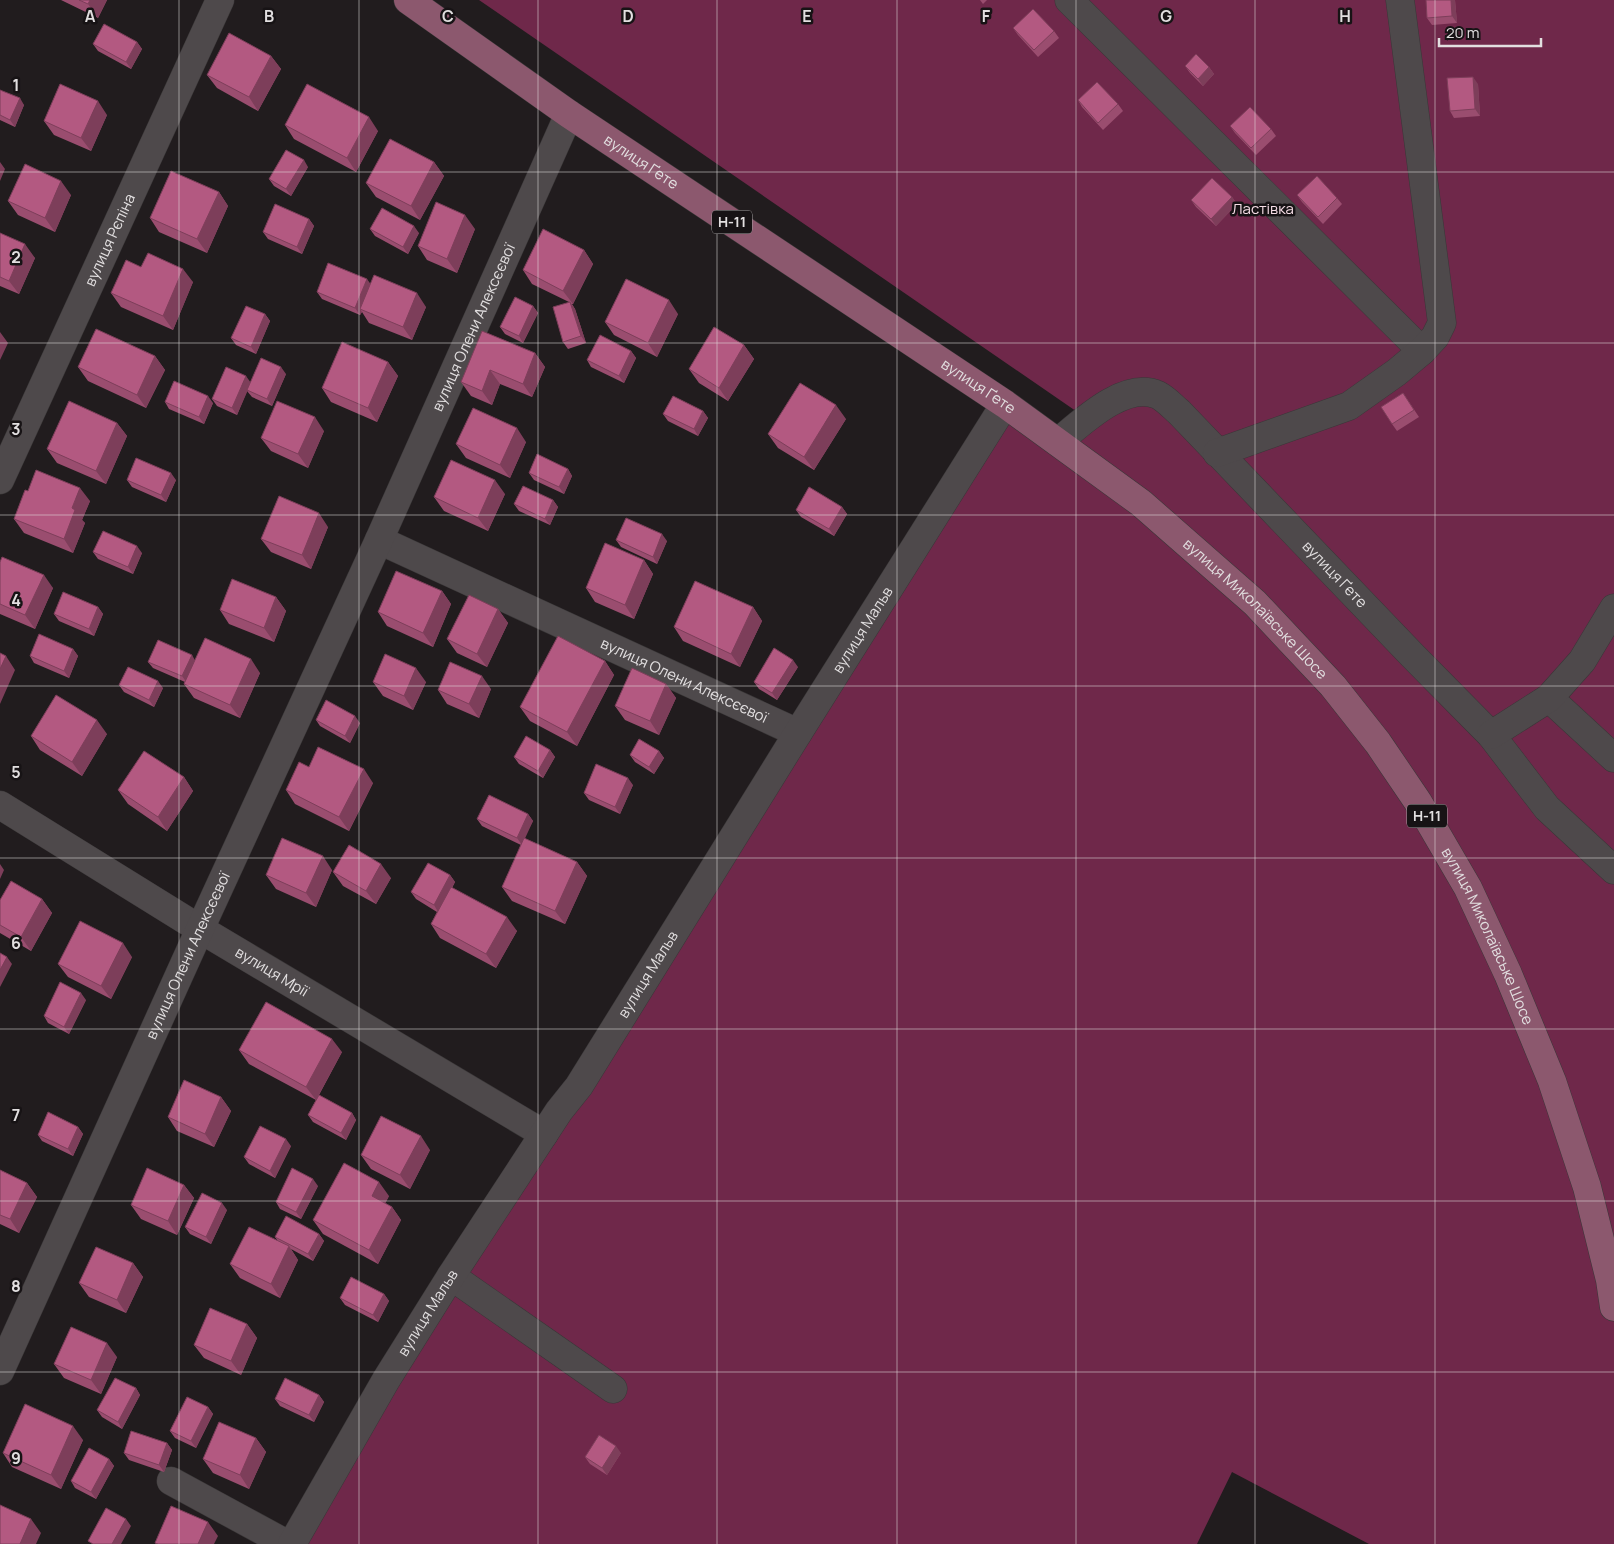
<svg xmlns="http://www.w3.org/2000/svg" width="1614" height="1544" viewBox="0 0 1614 1544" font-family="Manrope,sans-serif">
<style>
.green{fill:#6f284a}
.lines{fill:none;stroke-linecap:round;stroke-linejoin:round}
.minor-casing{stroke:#3a3738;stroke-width:29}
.major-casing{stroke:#3a3738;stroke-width:29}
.minor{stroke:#4e494b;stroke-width:28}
.major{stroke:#8c586e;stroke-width:28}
.wall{fill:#9a4d6f}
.shaded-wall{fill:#7d3e5a}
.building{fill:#b35981;stroke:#7d3e5a}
.grid{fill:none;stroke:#e2dfe0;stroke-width:1;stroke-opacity:0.55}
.labels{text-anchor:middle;stroke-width:5;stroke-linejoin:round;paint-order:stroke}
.shield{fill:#171315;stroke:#a5a2a3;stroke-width:1}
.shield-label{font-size:14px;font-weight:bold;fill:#e2dfe0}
.street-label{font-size:15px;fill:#e2dfe0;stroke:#171315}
.park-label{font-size:15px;fill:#f5dce5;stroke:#171315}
.grid-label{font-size:16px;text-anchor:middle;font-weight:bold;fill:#e2dfe0;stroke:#171315;stroke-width:5;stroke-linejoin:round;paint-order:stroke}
</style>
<rect width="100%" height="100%" fill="#211c1e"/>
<path class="green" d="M479,0h1135v1544h-245l-137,-72 -35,72h-905l713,-1140 53,38 28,-24z"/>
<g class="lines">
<defs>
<g id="minor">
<path d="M1069,0l353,351"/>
<path id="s1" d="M1058,442c23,-19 67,-62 100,-47 8,4 15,12 21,17l233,243 79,80 56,73 67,62"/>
<path d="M1217,453l132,-47 48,-34 25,-21 13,-14 7,-14 -42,-323"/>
<path id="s2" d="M0,480l220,-480"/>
<path id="s3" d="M379,540l419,193"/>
<path d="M1549,698l65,60"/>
<path d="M1491,735l58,-37 33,-37 32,-53"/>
<path id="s4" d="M0,805l200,124 344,205"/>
<path d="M451,1276l162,113"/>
<path id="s5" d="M0,1371l200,-442 179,-389 190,-426"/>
<path d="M171,1481l116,63"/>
<path id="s6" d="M292,1544l94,-164 65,-104 108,-165 20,-25 219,-353 207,-329"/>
</g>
<g id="major">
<path id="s7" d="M408,0l161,114 436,290 136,99 114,100 78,83 45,57 40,59 50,86 40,86 44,107 35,106 23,93 4,27"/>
</g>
</defs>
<use href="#minor" class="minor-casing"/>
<use href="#major" class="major-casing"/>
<use href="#minor" class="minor"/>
<use href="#major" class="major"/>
</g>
<path class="wall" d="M61,0h46l-9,18z
M980,0h7l-4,4z
M1455,0l2,23 -25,2 -5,-7z
M1013,28l41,3 5,7 -21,19 -20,-22z
M137,42l5,7 -11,20 -33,-18 -5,-7z
M271,56l10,13 -23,42 -41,-23 -10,-13z
M1185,66l24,1 5,7 -11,12 -13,-13z
M1478,84l2,32 -26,2 -4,-7z
M0,90l24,15 -9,22 -15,-7z
M1078,100l40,4 5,7 -20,19 -21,-23z
M107,115l-16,36 -37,-16 -10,-14z
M285,125l93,6 -22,41 -62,-33z
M1230,126l41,3 5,7 -20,19 -21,-22z
M434,162l10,14 -24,44 -44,-23 -10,-14z
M308,167l-17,29 -17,-10 -5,-7z
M219,192l9,14 -21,47 -48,-21 -9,-14z
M71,195l-16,37 -37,-17 -10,-14z
M1297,195l40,3 5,6 -19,20 -21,-22z
M1232,197l5,7 -21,22 -20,-19 -5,-7z
M309,219l5,7 -12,28 -34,-15 -5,-7z
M370,229l49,4 -11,21 -33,-18z
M475,229l-18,44 -30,-13 -9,-14z
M0,233l35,25 -16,36 -19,-8z
M584,250l9,14 -20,40h-1l3,5 11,34 -18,6 -5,-7 6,-40 -37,-18 -9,-14z
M141,267l52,15 -20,48 -52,-23 -10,-14z
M370,283l56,24 -14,33 -43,-17 -7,-11 -2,3 -38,-16 -5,-7z
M533,306l5,7 -15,30 -18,-9 -5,-7z
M265,314l5,7 -14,33 -20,-9 -5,-7z
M678,314l-21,43 -43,-22 -9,-13z
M744,345l10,14 -26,42 -29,-18 -10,-14z
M631,351l5,7 -12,25 -33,-16 -4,-7z
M535,353l10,14 -13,30 -32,-13 -8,21 -21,-9 -10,-14z
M155,356l10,14 -19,38 -58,-27 -10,-14z
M388,362l10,14 -21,46 -46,-20 -9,-14z
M286,374l-14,32 -20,-9 -5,-6 -10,24 -20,-9 -5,-7 39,-17z
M1403,393l16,24 -22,14 -5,-7z
M165,402l48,1 -9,21 -35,-15z
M703,411l5,7 -10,18 -30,-15 -5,-7z
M846,419l-32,51 -36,-22 -10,-14z
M117,423l10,13 -21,48 -49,-21 -10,-14z
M324,431l-16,37 -37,-17 -10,-13z
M526,442l-16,36 -44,-20 -10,-14z
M568,469l4,7 -8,18 -30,-14 -5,-7z
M127,480h49l-10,22 -34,-15z
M28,491l62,10 -8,19 3,3 -12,30 -49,-20 -10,-14z
M505,494l-17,37 -44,-20 -10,-14z
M553,500l5,7 -8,18 -31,-14 -5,-7z
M842,507l5,7 -13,22 -33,-19 -5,-7z
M328,527l-17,42 -40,-17 -10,-13z
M616,540l51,1 -10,23 -36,-17z
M93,552l49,1 -9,21 -35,-15z
M644,560l9,14 -19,45 -39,-17 -9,-14z
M0,562l53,26 -18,41 -35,-15z
M442,591l9,13 -18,43 -46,-21 -9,-14z
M276,597l10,14 -12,31 -45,-18 -9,-14z
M98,607l5,7 -9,22 -35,-15 -5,-7z
M753,607l9,14 -22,46 -57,-26 -9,-14z
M498,609l10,14 -21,44 -30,-14 -10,-14z
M73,649l5,7 -9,22 -35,-15 -4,-7z
M195,660l65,13 -20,45 -46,-20 -10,-14 1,-2 -32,-14 -5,-6z
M605,661l9,14 -37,71 -47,-25 -10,-14z
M798,667l-21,33 -18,-11 -5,-7z
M373,682h53l-13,28 -30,-14z
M666,684l10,14 -17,37 -34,-15 -10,-14z
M119,685l44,3 -9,19 -30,-15z
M491,689l-12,29 -32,-14 -9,-14z
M316,720l44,3 -10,20 -30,-17z
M107,734l-25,42 -42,-26 -9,-14z
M550,750l5,7 -12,21 -24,-14 -5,-7z
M659,751l5,7 -10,16 -19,-12 -5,-7z
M309,767l64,16 -24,48 -54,-27 -9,-14z
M184,777l9,14 -26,40 -39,-27 -10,-14z
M633,785l-13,29 -31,-14 -5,-7z
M528,814l5,7 -9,17 53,24 10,14 -22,48 -53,-23 -10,-14 19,-42 -39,-19 -5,-7z
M332,870l-16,37 -40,-18 -10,-14z
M333,872l58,6 -15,26 -33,-18z
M450,875l5,7 -3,6 65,43 -21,37 -56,-30 -9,-14 6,-12 -21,-13 -5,-7z
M42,899l10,14 -21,38 -31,-18v-33z
M132,957l-21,42 -43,-22 -10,-13z
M86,1000l-17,34 -21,-11 -4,-7z
M239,1050l103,2 -23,43 33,18 4,7 -10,20 -33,-18 -5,-7 8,-15 -67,-36z
M221,1097l10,14 -17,36 -37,-16 -9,-14z
M78,1127l5,7 -10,22 -31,-15 -4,-6z
M291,1146l-16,32 -26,-14 -5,-7z
M430,1150l-20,39 -39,-20 -10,-14z
M0,1170l27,13 10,14 -18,36 -19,-9z
M184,1185l10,13 -17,37 -36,-16 -10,-14z
M318,1186l-17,33 -21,-10 -4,-7z
M389,1196l-4,7 7,4 9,13 -23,44 -55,-30 -10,-14z
M227,1210l-16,34 -21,-10 -5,-7z
M319,1234l5,7 -11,20 -22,-12 7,11 -18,38 -40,-20 -10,-14 48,-23 -3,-4z
M133,1263l10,14 -17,36 -37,-16 -10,-14z
M384,1294l5,7 -11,21 -33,-17 -5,-7z
M247,1324l10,14 -16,37 -37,-17 -10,-13z
M117,1357l-16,37 -37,-16 -10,-14z
M136,1388l4,7 -18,34 -20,-12 -5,-7z
M319,1395l5,7 -10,20 -34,-16 -5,-7z
M208,1407l5,7 -17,34 -21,-10 -5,-7z
M256,1438l10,14 -17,37 -36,-16 -10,-14z
M83,1440l-22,49 -49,-22 -9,-14z
M167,1443l5,7 -8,22 -35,-12 -5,-7z
M621,1453l-14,22 -17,-11 -5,-7z
M109,1459l5,7 -18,33 -21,-11 -4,-7z"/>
<path class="shaded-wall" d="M90,0h17l-9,18 -10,-14z
M1451,0h4l2,23 -5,-7z
M137,42l5,7 -11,20 -5,-7z
M271,56l10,13 -23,42 -9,-14z
M1209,67l5,7 -11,12 -5,-7z
M1473,77l5,7 2,32 -5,-7z
M20,98l4,7 -9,22 -5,-7z
M98,101l9,14 -16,36 -10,-13z
M369,117l9,14 -22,41 -9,-14z
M304,160l4,7 -17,29 -5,-7z
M0,162l5,7 -5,12z
M434,162l10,14 -24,44 -9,-14z
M61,181l10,14 -16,37 -10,-14z
M219,192l9,14 -21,47 -10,-14z
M1232,197l5,7 -21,22 -5,-7z
M465,215l10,14 -18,44 -10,-14z
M309,219l5,7 -12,28 -5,-7z
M414,226l5,7 -11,21 -5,-7z
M25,244l10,14 -16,36 -10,-13z
M584,250l9,14 -20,40 -10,-13z
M183,269l10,13 -20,48 -10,-14z
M367,279l5,7 -12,23 2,3 -2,3 -5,-7z
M417,293l9,14 -14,33 -9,-13z
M669,300l9,14 -21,43 -9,-14z
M570,302l5,7 11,34 -5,-7z
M533,306l5,7 -15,30 -4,-7z
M265,314l5,7 -14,33 -5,-7z
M0,332l8,11 -8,17z
M744,345l10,14 -26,42 -9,-13z
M631,351l5,7 -12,25 -5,-7z
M535,353l10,14 -13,30 -9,-13z
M155,356l10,14 -19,38 -9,-13z
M388,362l10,14 -21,46 -9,-14z
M281,367l5,7 -14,32 -5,-7z
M490,370l10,14 -8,21 -10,-14z
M246,376l5,7 -14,32 -5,-7z
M208,396l5,7 -9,21 -5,-7z
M836,405l10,14 -32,51 -10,-13z
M703,411l5,7 -10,18 -4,-7z
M315,417l9,14 -16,37 -10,-14z
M117,423l10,13 -21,48 -10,-13z
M517,428l9,14 -16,36 -10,-13z
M568,469l4,7 -8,18 -5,-7z
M171,473l5,7 -10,22 -5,-7z
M495,480l10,14 -17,37 -10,-13z
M80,488l10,13 -8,19 3,3 -12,30 -9,-14 8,-31z
M553,500l5,7 -8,18 -5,-6z
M842,507l5,7 -13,22 -5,-7z
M319,513l9,14 -17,42 -9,-14z
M662,534l5,7 -10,23 -4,-7z
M137,546l5,7 -9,21 -5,-7z
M644,560l9,14 -19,45 -9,-14z
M44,575l9,13 -18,41 -10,-14z
M442,591l9,13 -18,43 -10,-14z
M276,597l10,14 -12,31 -10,-14z
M98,607l5,7 -9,22 -5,-7z
M753,607l9,14 -22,46 -9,-13z
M498,609l10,14 -21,44 -10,-13z
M73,649l5,7 -9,22 -5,-7z
M192,655l4,7 -9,21 -5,-7z
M6,656l9,14 -15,34v-35z
M251,659l9,14 -20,45 -10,-13z
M793,660l5,7 -21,33 -5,-7z
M605,661l9,14 -37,71 -10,-14z
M416,668l10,14 -13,28 -9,-14z
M482,676l9,13 -12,29 -10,-14z
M158,681l5,7 -9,19 -5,-7z
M666,684l10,14 -17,37 -9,-14z
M355,716l5,7 -10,20 -5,-7z
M97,720l10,14 -25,42 -10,-14z
M550,750l5,7 -12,21 -5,-7z
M659,751l5,7 -10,16 -5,-7z
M364,769l9,14 -24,48 -10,-14z
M184,777l9,14 -26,40 -9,-14z
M628,778l5,7 -13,29 -5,-7z
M528,814l5,7 -11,24 -5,-7z
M323,856l9,14 -16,37 -10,-14z
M577,862l10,14 -22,48 -10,-13z
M0,864l4,6 -4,9z
M381,864l10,14 -15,26 -10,-13z
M450,875l5,7 -17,30 -4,-7z
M42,899l10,14 -21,38 -10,-14z
M507,917l10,14 -21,37 -10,-14z
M123,943l9,14 -21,42 -10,-13z
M7,957l5,7 -12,23v-17z
M81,993l5,7 -17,34 -5,-7z
M332,1039l10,13 -26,48 -10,-13z
M221,1097l10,14 -17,36 -9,-13z
M352,1113l4,7 -10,20 -5,-7z
M78,1127l5,7 -10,22 -5,-7z
M421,1136l9,14 -20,39 -10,-14z
M286,1139l5,7 -16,32 -5,-7z
M313,1179l5,7 -17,33 -5,-7z
M379,1182l10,14 -7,14 -10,-14z
M27,1183l10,14 -18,36 -9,-14z
M184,1185l10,13 -17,37 -9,-14z
M222,1203l5,7 -16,34 -5,-7z
M392,1207l9,13 -23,44 -9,-14z
M319,1234l5,7 -11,20 -5,-7z
M289,1246l9,14 -18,38 -9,-14z
M133,1263l10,14 -17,36 -9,-13z
M384,1294l5,7 -11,21 -5,-7z
M247,1324l10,14 -16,37 -10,-14z
M107,1343l10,14 -16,37 -10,-14z
M136,1388l4,7 -18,34 -4,-7z
M319,1395l5,7 -10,20 -5,-7z
M208,1407l5,7 -17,34 -5,-7z
M73,1426l10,14 -22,49 -10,-14z
M256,1438l10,14 -17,37 -9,-14z
M167,1443l5,7 -8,22 -5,-7z
M616,1446l5,7 -14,22 -5,-7z
M109,1459l5,7 -18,33 -5,-7z
M31,1519l10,14 -5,11h-16z
M126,1519l5,7 -10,18h-9z
M208,1522l10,14 -4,8h-16z"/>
<path class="building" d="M79,0h11l-2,4z
M1426,0h25l1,16 -25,2z
M1033,9l21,22 -20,19 -21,-22z
M104,24l33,18 -11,20 -33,-18z
M229,33l42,23 -22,41 -42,-22z
M1196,54l13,13 -11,12 -13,-13z
M1473,77l2,32 -25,2 -3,-33z
M1097,82l21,22 -20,19 -20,-23z
M60,84l38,17 -17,37 -37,-17z
M307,84l62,33 -22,41 -62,-33z
M0,90l20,8 -10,22 -10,-5z
M1250,107l21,22 -20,19 -21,-22z
M390,139l44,23 -23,44 -45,-23z
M286,150l18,10 -18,29 -17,-10z
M25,164l36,17 -16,37 -37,-17z
M171,171l48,21 -22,47 -47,-21z
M1317,176l20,22 -19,19 -21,-22z
M1212,178l20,19 -21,22 -20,-19z
M436,202l29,13 -18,44 -29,-13z
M275,204l34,15 -12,28 -34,-15z
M382,208l32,18 -11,21 -33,-18z
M543,229l41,21 -21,41 -40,-21z
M0,233l25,11 -16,37 -9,-4z
M148,253l35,16 -20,47 -52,-23 15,-33 15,7z
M328,263l39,16 -12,29 -38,-16z
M374,275l43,18 -14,34 -43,-18z
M626,279l43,21 -21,43 -43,-21z
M515,297l18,9 -14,30 -19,-9z
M570,302l11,34 -18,6 -10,-35z
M246,306l19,8 -14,33 -20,-9z
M714,327l30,18 -25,43 -30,-19z
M96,329l59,27 -18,39 -59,-28z
M482,331l53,22 -12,31 -33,-14 -8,21 -21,-9z
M600,335l31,16 -12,25 -32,-16z
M342,342l46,20 -20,46 -46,-20z
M261,358l20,9 -14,32 -20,-9z
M226,367l20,9 -14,32 -20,-9z
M174,381l34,15 -9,21 -34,-15z
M800,383l36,22 -32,52 -36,-23z
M1403,393l11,17 -22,14 -11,-17z
M673,396l30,15 -9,18 -31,-15z
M69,401l48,22 -21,48 -49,-22z
M277,401l38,16 -17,37 -37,-16z
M473,408l44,20 -17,37 -44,-21z
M537,454l31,15 -9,18 -30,-14z
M136,458l35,15 -10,22 -34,-15z
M451,460l44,20 -17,38 -44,-21z
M36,470l44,18 -8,20 3,2 -11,29 -50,-20 11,-29 3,1z
M523,486l30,14 -8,19 -31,-15z
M809,487l33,20 -13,22 -33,-19z
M279,496l40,17 -17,42 -41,-16z
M626,518l36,16 -9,23 -37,-17z
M103,531l34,15 -9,21 -35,-15z
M605,543l39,17 -19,45 -39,-17z
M2,557l42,18 -19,40 -25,-11v-42z
M396,571l46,20 -19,42 -45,-21z
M232,579l44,18 -12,31 -44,-18z
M695,581l58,26 -22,47 -57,-27z
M63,592l35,15 -9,22 -35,-15z
M469,595l29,14 -21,45 -30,-15z
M39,634l34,15 -9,22 -34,-15z
M558,636l47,25 -38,71 -47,-25z
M205,638l46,21 -21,46 -46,-21z
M158,640l34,15 -10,21 -34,-14z
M774,648l19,12 -21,33 -18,-11z
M0,653l6,3 -6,13z
M385,654l31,14 -12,28 -31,-14z
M450,662l32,14 -13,28 -31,-14z
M128,667l30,14 -9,19 -30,-15z
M632,668l34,16 -16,37 -35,-15z
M56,695l41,25 -25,42 -41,-26z
M326,700l29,16 -10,20 -29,-16z
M526,736l24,14 -12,21 -24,-14z
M639,739l20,12 -10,16 -19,-12z
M318,747l46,22 -25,48 -53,-27 13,-28 10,5z
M144,751l40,26 -26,40 -40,-27z
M596,764l32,14 -13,29 -31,-14z
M489,795l39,19 -11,24 -40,-19z
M282,838l41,18 -17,37 -40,-18z
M524,838l53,24 -22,49 -53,-24z
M349,845l32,19 -15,27 -33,-19z
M428,863l22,12 -16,30 -23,-13z
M11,881l31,18 -21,38 -21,-12v-25z
M451,887l56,30 -21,37 -55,-30z
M80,921l43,22 -22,43 -43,-22z
M0,953l7,4 -7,13z
M60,982l21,11 -17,34 -20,-11z
M266,1002l66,37 -26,48 -67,-37z
M184,1080l37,17 -16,37 -37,-17z
M319,1095l33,18 -11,20 -33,-18z
M48,1112l30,15 -10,22 -30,-14z
M381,1116l40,20 -21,39 -39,-20z
M260,1126l26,13 -16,32 -26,-14z
M344,1163l35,19 -7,14 20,11 -23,43 -56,-30z
M147,1168l37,17 -16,36 -37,-16z
M292,1168l21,11 -17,33 -20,-10z
M0,1170l27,13 -17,36 -10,-4z
M202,1193l20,10 -16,34 -21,-10z
M286,1216l33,18 -11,20 -33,-17z
M249,1227l40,19 -18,38 -41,-20z
M96,1247l37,16 -16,37 -38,-17z
M351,1277l33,17 -11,21 -33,-17z
M210,1308l37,16 -16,37 -37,-16z
M71,1327l36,16 -16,37 -37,-16z
M115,1378l21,10 -18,34 -21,-12z
M285,1378l34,17 -10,20 -34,-16z
M187,1397l21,10 -17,34 -21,-10z
M25,1404l48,22 -22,49 -48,-22z
M219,1422l37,16 -16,37 -37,-16z
M131,1431l36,12 -8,22 -35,-12z
M599,1435l17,11 -14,22 -17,-11z
M89,1448l20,11 -18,33 -20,-11z
M0,1505l31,14 -11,25h-20z
M171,1506l37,16 -10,22h-40l-3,-1z
M106,1508l20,11 -14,25h-19l-5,-3z"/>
<path class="grid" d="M179,0v1544M359,0v1544M538,0v1544M717,0v1544M897,0v1544M1076,0v1544M1255,0v1544M1435,0v1544M0,172h1614M0,343h1614M0,515h1614M0,686h1614M0,858h1614M0,1029h1614M0,1201h1614M0,1372h1614"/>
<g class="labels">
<g class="shield">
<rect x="712" y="210.5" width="40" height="23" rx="4"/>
<rect x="1407" y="804.5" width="40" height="23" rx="4"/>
</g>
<g class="shield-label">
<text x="732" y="227">Н-11</text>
<text x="1427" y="821">Н-11</text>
</g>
<g class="street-label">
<text dy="5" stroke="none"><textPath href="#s7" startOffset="284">вулиця Ґете</textPath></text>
<text dy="5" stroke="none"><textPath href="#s2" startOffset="264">вулиця Рєпіна</textPath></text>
<text dy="5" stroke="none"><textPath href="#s5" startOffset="1146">вулиця Олени Алексєєвої</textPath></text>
<text dy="5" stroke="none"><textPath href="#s7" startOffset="689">вулиця Ґете</textPath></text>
<text dy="5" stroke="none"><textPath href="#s1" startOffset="368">вулиця Ґете</textPath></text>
<text dy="5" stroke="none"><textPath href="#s7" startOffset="1045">вулиця Миколаївське Шосе</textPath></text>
<text dy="5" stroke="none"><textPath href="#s6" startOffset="1078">вулиця Мальв</textPath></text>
<text dy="5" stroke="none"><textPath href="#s3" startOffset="336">вулиця Олени Алексєєвої</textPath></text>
<text dy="5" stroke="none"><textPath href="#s7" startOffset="1450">вулиця Миколаївське Шосе</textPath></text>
<text dy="5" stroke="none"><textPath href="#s5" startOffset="456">вулиця Олени Алексєєвої</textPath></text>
<text dy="5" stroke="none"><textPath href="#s4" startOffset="319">вулиця Мрії</textPath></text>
<text dy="5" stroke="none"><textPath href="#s6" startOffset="672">вулиця Мальв</textPath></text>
<text dy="5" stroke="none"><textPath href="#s6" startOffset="268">вулиця Мальв</textPath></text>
</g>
<g class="park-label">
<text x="1263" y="214">Ластівка</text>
</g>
</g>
<g class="grid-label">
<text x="90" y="22">A</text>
<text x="269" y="22">B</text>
<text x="448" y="22">C</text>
<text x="628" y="22">D</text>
<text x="807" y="22">E</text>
<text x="986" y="22">F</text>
<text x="1166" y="22">G</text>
<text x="1345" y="22">H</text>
<text x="16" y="91">1</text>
<text x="16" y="263">2</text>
<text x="16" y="435">3</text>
<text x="16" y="606">4</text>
<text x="16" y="778">5</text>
<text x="16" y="949">6</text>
<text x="16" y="1121">7</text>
<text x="16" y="1292">8</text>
<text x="16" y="1464">9</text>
</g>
<path d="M1439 38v8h102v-8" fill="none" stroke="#e2dfe0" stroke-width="2.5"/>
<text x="1446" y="38" font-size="15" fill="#e2dfe0" stroke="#171315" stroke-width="4" paint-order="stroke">20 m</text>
</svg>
